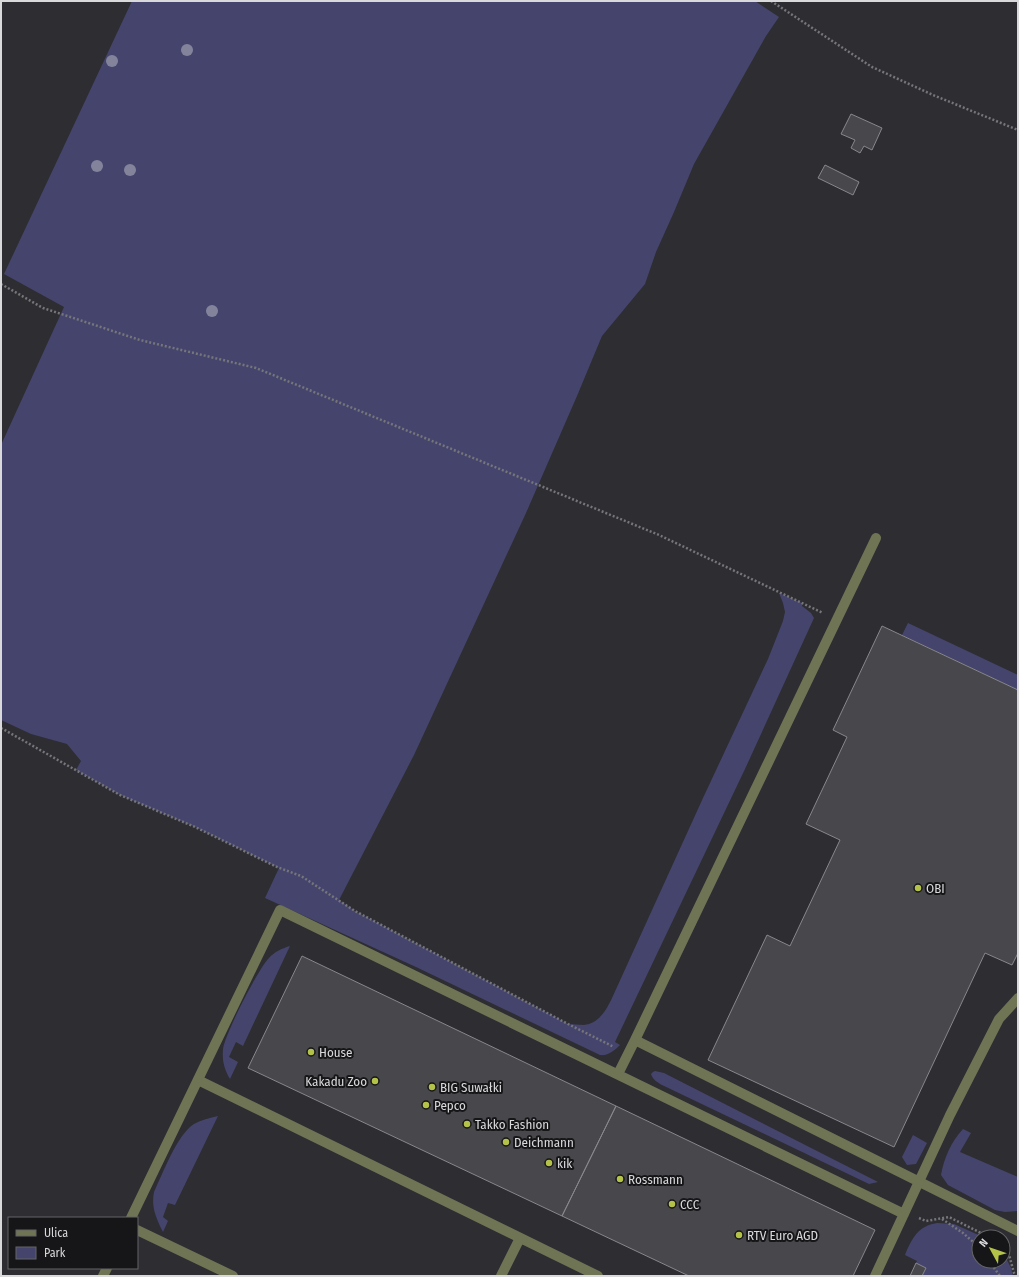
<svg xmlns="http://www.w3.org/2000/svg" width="1019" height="1277" viewBox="0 0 1019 1277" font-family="'Fira Sans Condensed',sans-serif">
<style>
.green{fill:#45446d}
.building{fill:#48484c;stroke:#87878c}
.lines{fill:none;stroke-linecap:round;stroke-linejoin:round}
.path{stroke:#76767a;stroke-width:2.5;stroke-dasharray:2 2;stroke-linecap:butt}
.minor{stroke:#6f7455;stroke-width:10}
.tree{fill:#83849b}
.poi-dot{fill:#b5c24a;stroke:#161618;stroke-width:1.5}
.labels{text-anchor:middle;stroke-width:4;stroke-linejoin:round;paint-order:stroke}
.poi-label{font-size:13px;fill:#d9d9dc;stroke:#161618;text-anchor:start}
</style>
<rect width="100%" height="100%" fill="#2d2d32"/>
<path class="green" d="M132,1h623l24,16 -13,19 -72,128 -20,48 -18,40 -11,32 -43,52 -25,60 -51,117 -112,242 -75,145 16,11 213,113c5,0 11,1 16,1 19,-2 26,-23 33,-38l86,-189 65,-139 15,-38 2,-9 -2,-9 -4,-10 23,10v3l9,7 3,5 -69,151 -130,273 5,3c-6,6 -12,11 -20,10l-184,-88 -151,-69 14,-30 -84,-41 -75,-32 -44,-25 5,-9 -14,-17 -36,-10 -30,-14v-275l63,-138 -60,-33z
M908,623l110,52v15l-116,-55z
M290,946l-47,100 -7,-4 -7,15 9,5 -8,17c-6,-10 -8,-19 -7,-30 2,-15 35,-80 46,-91 5,-6 14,-10 21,-12z
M655,1071l9,2 214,109 -9,2 -207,-99c-5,-3 -9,-5 -11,-11l2,-2z
M218,1116l-43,89 -7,-2 -5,14 5,4 -5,11c-7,-14 -12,-25 -9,-40 9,-19 23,-57 40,-68 7,-4 16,-6 24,-8z
M963,1129l8,4 -11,19 58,25v34l-13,1 -10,-2 -47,-25 -7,-10c3,-17 10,-33 22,-46z
M913,1135l14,8 -11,21 -9,1 -5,-8z
M937,1223l17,1 29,13h-4v24h24v-9l8,16 2,8h-91l4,-8 -10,-5 1,-2 -12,-6c7,-17 13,-29 32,-32z"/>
<path class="building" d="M851,114l31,14 -10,22 -8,-4 -4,7 -9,-5 4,-8 -14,-6z
M825,165l34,17 -6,13 -35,-17z
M882,626l136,64v263l-6,12 -27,-12 -91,194 -186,-87 59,-125 23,11 50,-106 -34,-16 41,-87 -14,-7z
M302,956l314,150 -54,110 -314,-148z
M616,1106l259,124 -22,46h-164l-127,-60z
M916,1263l10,5 -4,8h-12z"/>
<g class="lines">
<path class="path" d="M771,1l101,66 61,28 85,35
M1,284l42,24 97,32 116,28 403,167 164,78
M1,728l119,67 75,32 82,40 24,9 54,35 213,113 46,23
M919,1218l7,3 23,-4 32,16
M942,1219l21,14 16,14
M1003,1247l5,4 6,22 2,3
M989,1261l11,15"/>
<path class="minor" d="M876,538l-241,502 383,191
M618,1074l17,-34
M198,1080l400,196
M131,1218l149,-308 624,304
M137,1230l96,46
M103,1276l4,-8
M501,1276l19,-38
M875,1276l75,-161 49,-96 19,-21"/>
</g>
<g class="tree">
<circle cx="187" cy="50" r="6"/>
<circle cx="112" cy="61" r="6"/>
<circle cx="97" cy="166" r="6"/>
<circle cx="130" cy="170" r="6"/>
<circle cx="212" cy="311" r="6"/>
</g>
<g class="poi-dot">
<circle cx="918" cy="888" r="4"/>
<circle cx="311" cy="1052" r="4"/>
<circle cx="375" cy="1081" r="4"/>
<circle cx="432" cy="1087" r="4"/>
<circle cx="426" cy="1105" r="4"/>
<circle cx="467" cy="1124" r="4"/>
<circle cx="506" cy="1142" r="4"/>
<circle cx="549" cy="1163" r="4"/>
<circle cx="620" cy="1179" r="4"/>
<circle cx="672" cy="1204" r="4"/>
<circle cx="739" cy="1235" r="4"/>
</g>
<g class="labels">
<g class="poi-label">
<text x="926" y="893">OBI</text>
<text x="319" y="1057">House</text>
<text x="367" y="1086" text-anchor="end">Kakadu Zoo</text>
<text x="440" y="1092">BIG Suwałki</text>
<text x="434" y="1110">Pepco</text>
<text x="475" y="1129">Takko Fashion</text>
<text x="514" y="1147">Deichmann</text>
<text x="557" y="1168">kik</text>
<text x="628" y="1184">Rossmann</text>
<text x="680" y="1209">CCC</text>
<text x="747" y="1240">RTV Euro AGD</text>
</g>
</g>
<rect width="1019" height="1277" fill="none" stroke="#d9d9dc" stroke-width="4"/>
<rect x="8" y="1217" width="130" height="52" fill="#161618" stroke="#646466"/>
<rect x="16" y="1230" width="20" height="6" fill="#6f7455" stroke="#646466"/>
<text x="44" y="1237" font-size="12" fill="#d9d9dc">Ulica</text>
<rect x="16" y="1247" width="20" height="12" fill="#45446d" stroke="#646466"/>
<text x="44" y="1257" font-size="12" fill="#d9d9dc">Park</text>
<g transform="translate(991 1249) rotate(310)"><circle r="19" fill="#161618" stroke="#646466"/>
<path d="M0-3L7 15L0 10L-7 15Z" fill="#b5c24a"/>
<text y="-6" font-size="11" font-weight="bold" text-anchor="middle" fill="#d9d9dc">N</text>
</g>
</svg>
